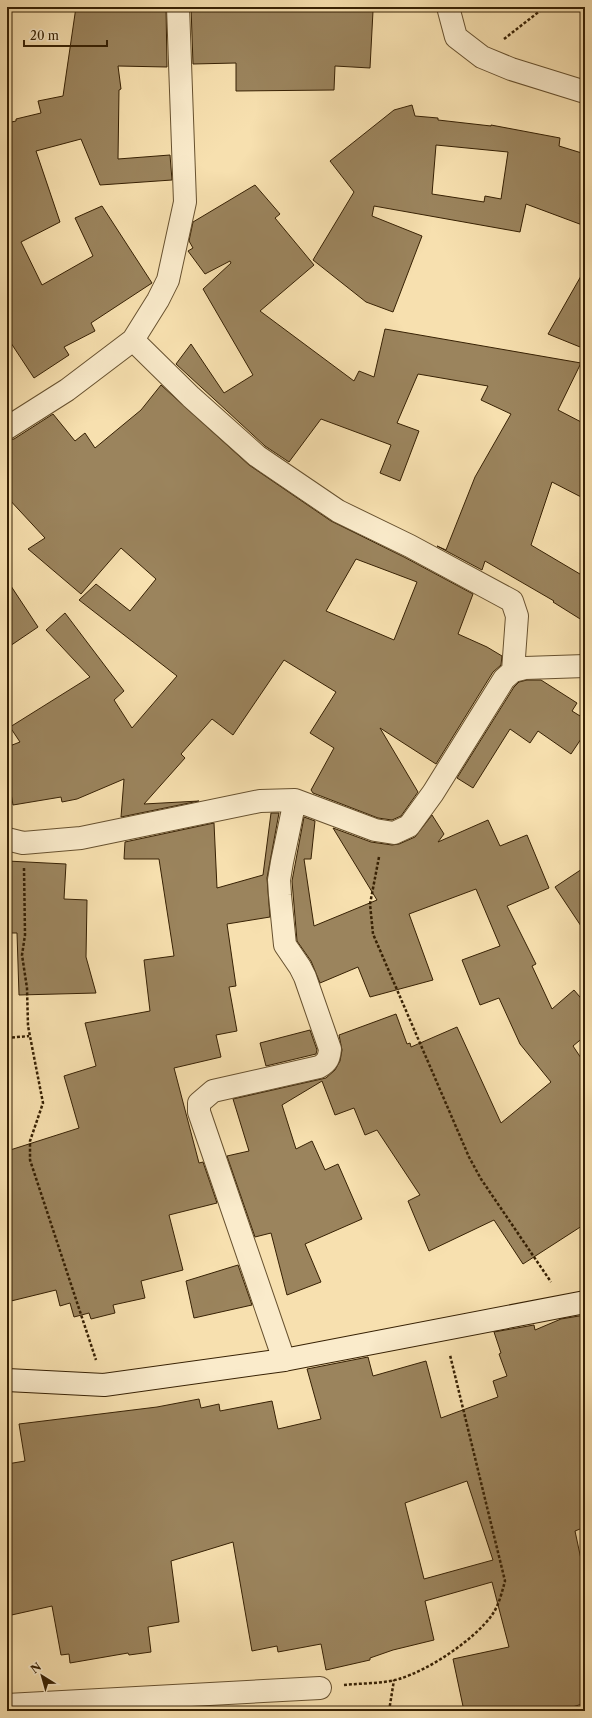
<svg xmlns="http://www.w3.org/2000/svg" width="592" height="1718" viewBox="0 0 592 1718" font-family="'Libre Caslon Text',serif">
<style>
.building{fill:#9b845d;stroke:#372104;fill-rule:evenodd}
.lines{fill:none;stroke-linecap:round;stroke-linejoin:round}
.street-casing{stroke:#67512f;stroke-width:24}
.secondary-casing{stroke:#372104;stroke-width:24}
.path{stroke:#372104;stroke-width:2.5;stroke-dasharray:3 2;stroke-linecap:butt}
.street{stroke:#faebcb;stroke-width:22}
.secondary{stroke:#faebcb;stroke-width:22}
</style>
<rect width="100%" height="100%" fill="#f7e0af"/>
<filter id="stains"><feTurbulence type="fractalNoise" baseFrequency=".005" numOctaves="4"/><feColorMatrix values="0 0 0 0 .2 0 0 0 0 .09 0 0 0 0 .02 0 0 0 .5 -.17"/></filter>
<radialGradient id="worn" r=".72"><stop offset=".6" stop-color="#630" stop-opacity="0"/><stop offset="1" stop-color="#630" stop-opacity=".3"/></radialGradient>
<path class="building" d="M76,7h90l1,60 -49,-1 3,23 -2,1 -1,69 52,-4 2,25 -72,5 -19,-46 -45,12 24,71 -39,20 21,43 51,-29 -18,-38 27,-12 50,77 -61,40 4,8 -31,16 5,8 -35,23 -27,-41v-214l9,-2v-2l25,-6 -3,-12 25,-5z
M191,7h63v3l119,1 -3,57 -35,-2 -1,24 -98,1v-28l-43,1z
M412,105l3,11 23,2v2l53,6v-1l69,13 -1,8 26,8v72l-59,-22 -6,28 -146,-26 -2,10 50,20 -29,76 -27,-10 -53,-42 41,-68 -24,-31 64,-51zM436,145l72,7 -7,47 -16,-3 -1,6 -52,-8z
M255,185l25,29 -5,4 39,47 -54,46 94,70 5,-10 15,6 11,-48 196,34 -23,47 27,14v75l-33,-17 -21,63 54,32v45l-32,-20 1,-1 -69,-40 -3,9 -45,-24 9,4 29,-73 36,-63 -30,-14 7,-14 -70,-12 -21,49 22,8 -19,50 -20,-8 11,-28 -70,-26 -32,43 -24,-16 -89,-82 15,-20 33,49 29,-18 -50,-86 28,-26 -1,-2 -25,13 -17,-23 5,-3 -4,-7 4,-19z
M585,269v80l-37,-15z
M161,385l88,80 82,56 73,36 69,37 -15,40 29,13 15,9 -1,9 -8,7 -57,92 -56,-36 38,64 -17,24 -9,4 -14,-2 -65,-25 -2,-3 23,-42 -24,-15 26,-41 -52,-32 -51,75 -21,-16 -31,35 4,4 -41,46 55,-3 -78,16 3,-38 -47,20 -15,3 -1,-5 -48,8 -6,-35v-23l13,-5 -10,-15 80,-50 -44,-47 19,-17 59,78 -10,9 18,28 45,-52 -98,-76 17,-16 34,27 26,-32 -35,-31 -40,46 -53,-45 17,-11 -38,-41v-57l7,-1 39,-25 22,27 10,-8 10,15 46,-38zM356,559l61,23 -23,58 -68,-29z
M7,580l31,47 -31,21z
M527,680h14l36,23 -5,8 13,8v14l-14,21 -33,-23 -8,12 -20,-14 -37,59 -16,-10 57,-91 5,-5z
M271,813h8l-12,65 3,39 -43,7 9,62 -7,1 8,44 -21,4 5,22 -47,11 25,95 4,-1 14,41 -48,12 14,55 -42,11 4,17 -32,7 2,8 -24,6 -2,-6 -15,4 -4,-14 -10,3 -4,-16 -49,12v-151l72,-23 -15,-52 32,-10 -11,-43 65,-12 -6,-51 30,-4 -15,-97h-35l1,-17 89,-19 3,65 46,-13z
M432,815l12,19 -6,8 50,-22 12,26 27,-11 22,53 -42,18 29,58 -4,2 20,43 22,-19 11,13v33l-12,10 12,18v160l-62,40 -29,-44 -65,31 -21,-50 12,-6 -43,-65 -12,5 -11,-27 -19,7 -13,-34 -40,24 14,44 16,-8 13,29 13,-6 24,55 -57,25 16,38 -34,13 -16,-62 -16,4 -28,-81 22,-5 -16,-52 93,-21 9,-8 5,-9 2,-11 -3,-15 57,-21 11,30 3,-1 1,4 46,-20 44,96 50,-41 -31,-38 -21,-46 -19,7 -18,-45 38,-14 -24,-57 -67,25 24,66 -63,17 -12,-30 -38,16 -9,-22 -14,-20 -5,-60 12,-64 11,4 -4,38h-7l10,67 63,-26 -44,-72 38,14 21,3 7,-1 16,-7z
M7,861l59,3 -2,35 23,1 -1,57 10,36 -77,2 -2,-62h-10z
M585,867v65l-30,-45z
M310,1030l7,20 -1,4 -50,12 -6,-23z
M238,1265l14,40 -58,13 -8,-37z
M585,1315v212l-10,4 10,47v125l-25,8h-96l-11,-52 56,-12 -17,-65 -67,19 9,39 -41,10 -23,8v2l-44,10 -5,-26 -43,8 -1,-6 -25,5 -19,-109 -62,19 8,61 -31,5 3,25 -22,3 -1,-2 -58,10 -1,-9 -8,1 -9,-49 -45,10v-152l18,-3 -6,-37 138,-17 42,-8 2,9 18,-4 1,7 52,-10 6,28 43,-10 -14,-50 61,-12 5,19 53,-15 15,57 57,-21 -5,-16 14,-5 -8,-22 2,-1 -7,-21 40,-7 1,5 26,-11zM467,1481l26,79 -69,19 -19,-76z"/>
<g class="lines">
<defs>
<path id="street" d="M448,7l8,30 26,20 29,12 74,23
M133,340l58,57 66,59 81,55 72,35 102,55 5,15 -4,55
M7,428l60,-38 66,-50 25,-40 10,-20 17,-78 -7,-195
M7,839l16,4 58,-5 179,-37 35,-1 80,30 19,3 15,-7 24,-33 71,-114 9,-8 12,-3 60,-2
M284,1360l-85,-248v-9l14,-12 106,-24c9,-5 10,-9 11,-18l-25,-72 -5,-10 -15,-22 -5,-50 -1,-15 3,-18 13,-62
M7,1705l313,-17"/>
<path id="secondary" d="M7,1380l97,5 180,-25 301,-58"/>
</defs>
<use href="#street" class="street-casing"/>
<use href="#secondary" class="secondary-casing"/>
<path class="path" d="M504,39l41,-32
M379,857l-9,47 3,30 96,223 12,22 70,103
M24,868l1,67 -3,20 5,33 1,38 15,77 -13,38v19l66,200
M7,1038l22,-2
M344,1685c18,-2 38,-1 55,-6 30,-9 75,-39 93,-64 7,-10 10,-23 13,-34l-55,-226
M389,1711l5,-31"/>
<use href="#street" class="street"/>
<use href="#secondary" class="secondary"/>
</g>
<rect width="592" height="1718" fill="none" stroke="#f7e0af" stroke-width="24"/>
<rect x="8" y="8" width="576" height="1702" fill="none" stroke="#372104" stroke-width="2"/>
<rect x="12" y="12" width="568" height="1694" fill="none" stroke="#372104"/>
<g transform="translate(42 1676) rotate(323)" stroke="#faebcb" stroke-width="3" paint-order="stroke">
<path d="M0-3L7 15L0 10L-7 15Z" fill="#372104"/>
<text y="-6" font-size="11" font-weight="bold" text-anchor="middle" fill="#372104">N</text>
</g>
<path d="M24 40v6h83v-6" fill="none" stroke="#372104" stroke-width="2"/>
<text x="30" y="40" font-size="12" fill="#372104" stroke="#faebcb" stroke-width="3" paint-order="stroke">20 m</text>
<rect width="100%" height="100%" filter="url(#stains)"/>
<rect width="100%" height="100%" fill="url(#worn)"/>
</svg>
